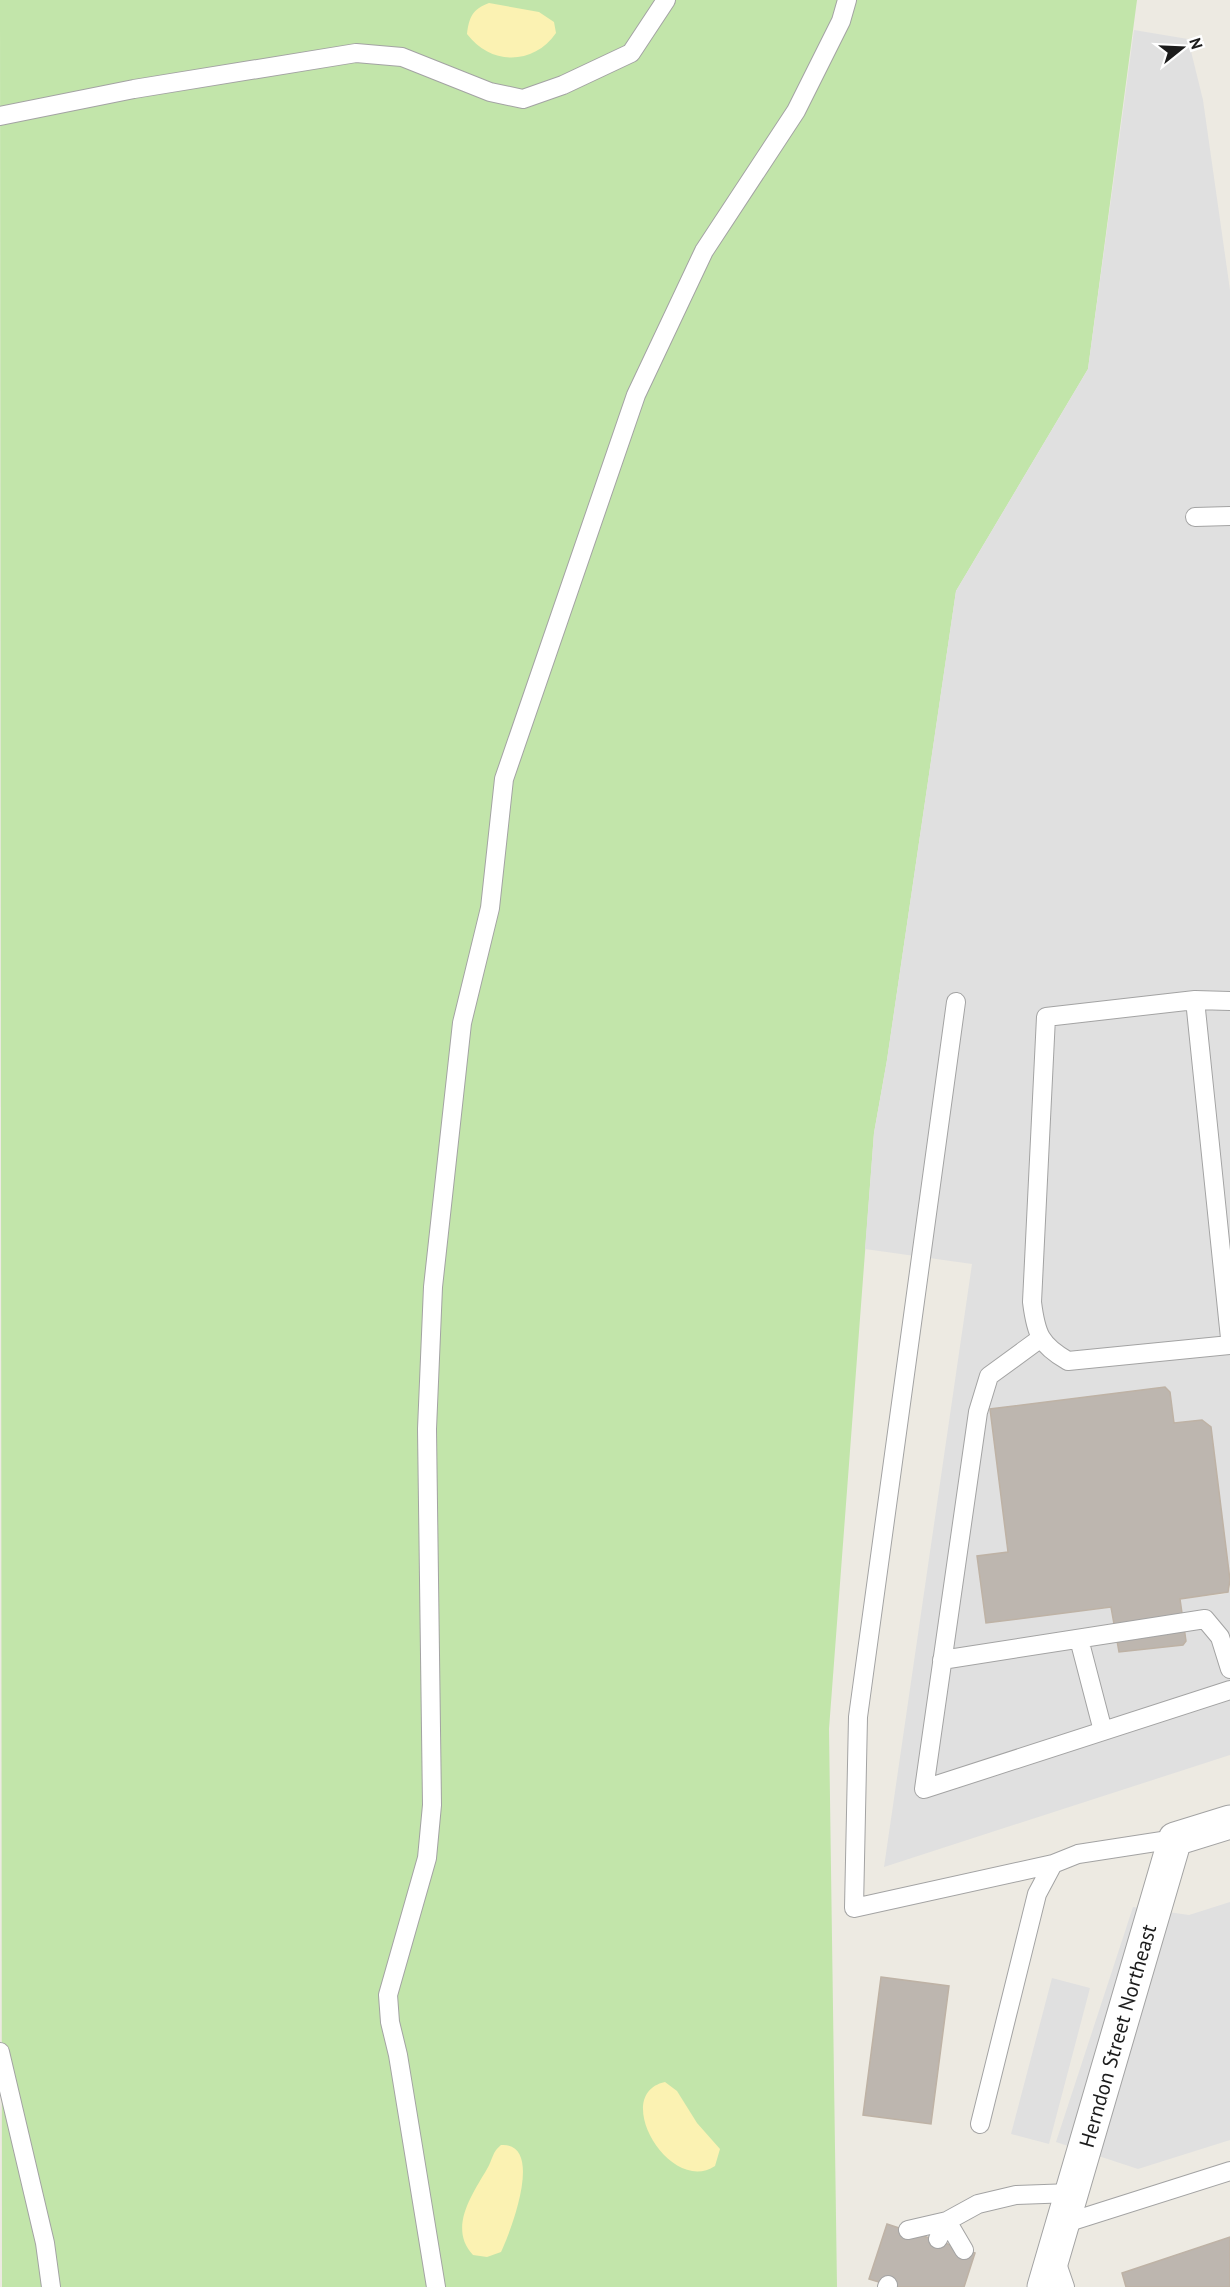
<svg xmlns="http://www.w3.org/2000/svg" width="1230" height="2287" viewBox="0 0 1230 2287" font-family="'PT Sans',sans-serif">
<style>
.grass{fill:#c2e5aa}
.sand{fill:#fbf2b2}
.parking{fill:#e0e0e0}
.building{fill:#bdb6af;stroke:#beb2a5;stroke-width:1.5}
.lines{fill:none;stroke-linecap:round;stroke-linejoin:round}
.service-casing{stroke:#a3a3a3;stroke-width:20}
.minor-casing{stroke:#a3a3a3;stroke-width:35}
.service{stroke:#fff;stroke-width:18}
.minor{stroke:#fff;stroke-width:33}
.labels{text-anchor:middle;stroke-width:4.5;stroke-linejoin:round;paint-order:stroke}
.street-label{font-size:21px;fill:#1c1c1c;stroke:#fff}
</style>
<rect width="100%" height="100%" fill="#edeae2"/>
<path class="grass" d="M0,0h1137l-49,369 -132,222 -69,469 -13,73 -45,596 8,558h-835z"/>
<path class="sand" d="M489,3l50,9 15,10 2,11c-22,32 -65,33 -89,1 2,-16 5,-25 22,-31z
M665,2082l12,9 20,32 23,26 -5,17c-45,30 -105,-72 -50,-84z
M501,2145c44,-3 10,86 0,107l-14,5 -14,-2c-25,-27 -1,-60 14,-86 6,-10 5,-17 14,-24z"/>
<path class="parking" d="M1134,30l54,9 15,61 27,190v1290l-20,-155 -8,-5 -28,3 -4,-31 -5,-5 -175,22 18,143 103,55 8,45 64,-7 3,-4 -6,-42 45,-5 5,-5v166l-346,112 88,-603 -107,-15 9,-116 13,-73 69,-469 132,-222z
M1230,1902v238l-92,29 -82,-27 77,-235 56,8z
M1052,1978l38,10 -41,156 -38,-10z"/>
<path class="building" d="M1165,1387l5,5 4,31 28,-3 9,7 19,153 -2,12 -48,7 6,42 -3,4 -64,7 -8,-45 -125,16 -9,-67 31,-4 -18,-143z
M881,1977l68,9 -18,138 -68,-9z
M887,2224l88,29 -11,34h-69l-26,-8z
M1230,2237v50h-104l-4,-14z"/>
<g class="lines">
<defs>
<path id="service" d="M0,116l134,-27 222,-36 46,4 88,35 33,7 40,-14 68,-32 35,-53
M1195,517l35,-1
M1195,1000l35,338
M1230,1001l-35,-1 -149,17 -14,285c4,32 8,43 36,59l162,-16
M956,1002l-98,715 -4,191 199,-44
M1041,1338l-52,38 -11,36 -54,377 306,-99
M1079,1639l24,92
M942,1660l263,-41 15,18 10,32
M0,2052l45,191 6,44
M980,2124l57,-230 16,-30 25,-10 97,-15
M1063,2224l167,-53
M908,2230l39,-9 17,29
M938,2239l9,-18 31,-17 38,-9 56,-2
M1055,2258l10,29
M436,2287l-38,-232 -8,-33 -2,-27 39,-137 5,-53 -5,-376 6,-142 29,-264 28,-115 14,-129 132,-384 68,-144 92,-140 45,-90 6,-21
M887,2287l1,-2"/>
<path id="minor" d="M1044,2287l131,-448 55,-17"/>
</defs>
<use href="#service" class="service-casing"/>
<use href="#minor" class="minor-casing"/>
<use href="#service" class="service"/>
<use href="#minor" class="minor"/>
</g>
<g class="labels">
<g class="street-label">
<text transform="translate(1118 2036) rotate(-74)" y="7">Herndon Street Northeast</text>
</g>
</g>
<g transform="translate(1182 48) rotate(72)" stroke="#ffffff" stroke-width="4.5" paint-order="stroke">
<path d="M0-4.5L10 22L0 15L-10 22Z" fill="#1c1c1c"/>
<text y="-9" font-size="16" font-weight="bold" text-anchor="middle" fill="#1c1c1c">N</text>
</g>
</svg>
